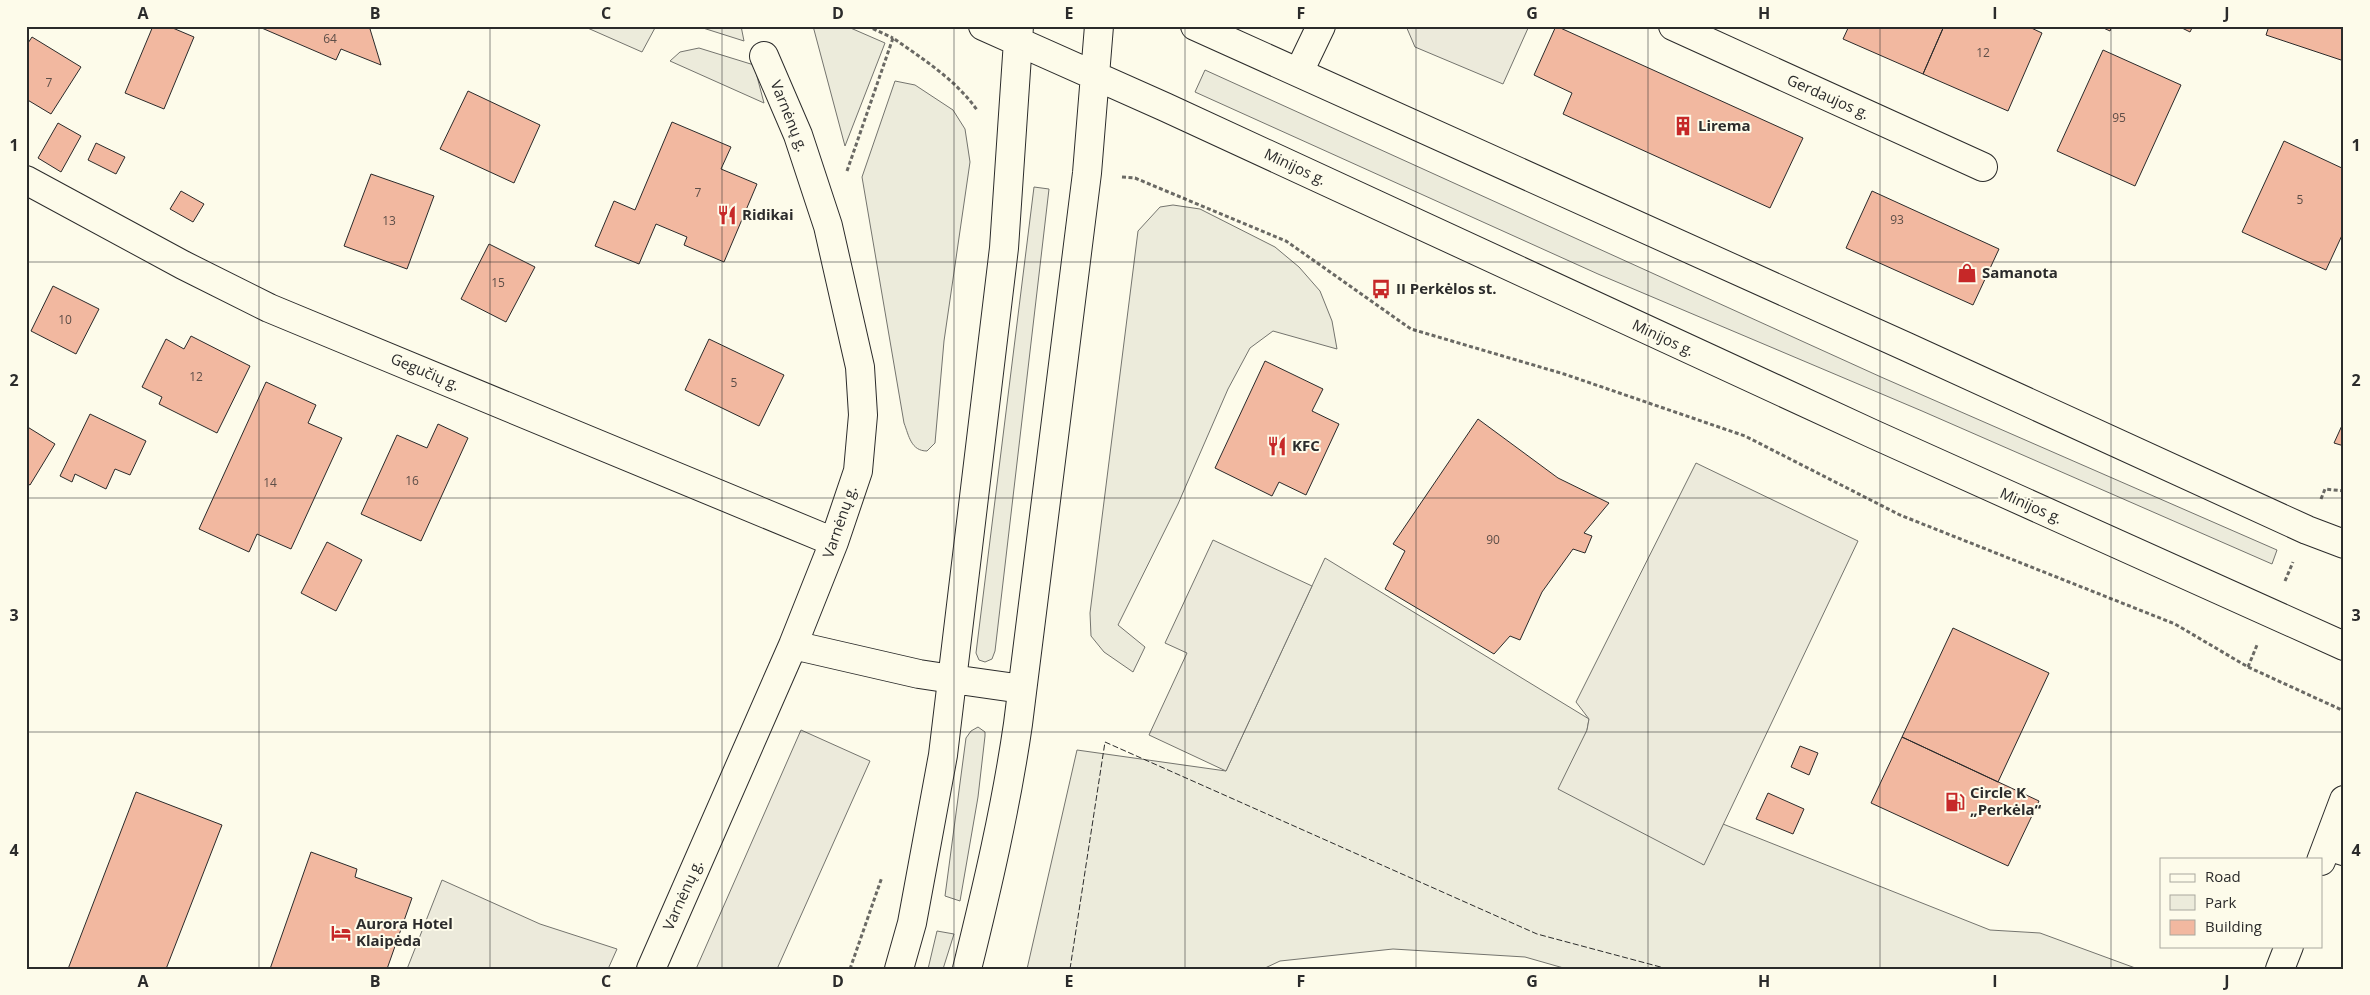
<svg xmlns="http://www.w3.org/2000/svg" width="2370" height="995" viewBox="0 0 2370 995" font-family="'Open Sans',sans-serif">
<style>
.green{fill:#ecebdb;stroke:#74746e}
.parking{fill:#eceadb;stroke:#74746e}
.building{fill:#f2b8a0;stroke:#2b2b2b}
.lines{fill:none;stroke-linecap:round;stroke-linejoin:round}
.lane-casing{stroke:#2b2b2b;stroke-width:21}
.street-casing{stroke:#2b2b2b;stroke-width:30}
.primary-casing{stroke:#2b2b2b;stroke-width:30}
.path{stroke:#6a6964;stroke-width:3;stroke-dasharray:4 2.5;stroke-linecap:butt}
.lane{stroke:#fdfbea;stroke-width:19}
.street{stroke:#fdfbea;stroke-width:28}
.primary{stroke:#fdfbea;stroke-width:28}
.fence{stroke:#2b2b2b;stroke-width:1;stroke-dasharray:6 2.5;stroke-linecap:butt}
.grid{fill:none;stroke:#2b2b2b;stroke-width:1;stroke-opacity:0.55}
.labels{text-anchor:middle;stroke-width:4;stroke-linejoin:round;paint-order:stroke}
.number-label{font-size:12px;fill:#5d4e48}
.street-label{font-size:15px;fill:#2b2b2b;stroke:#fdfbea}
.poi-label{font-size:15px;font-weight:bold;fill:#2b2b2b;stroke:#fdfbea;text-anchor:start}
.neatline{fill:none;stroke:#2b2b2b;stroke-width:2}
.grid-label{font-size:16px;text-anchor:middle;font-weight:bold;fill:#2b2b2b}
</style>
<rect width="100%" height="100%" fill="#fdfbea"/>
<path class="green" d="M583,26h73l-14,26z
M701,26h40l3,15 -41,-13z
M813,26h33l39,17 -40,103z
M699,48l55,17 10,38 -94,-42 10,-9z
M1205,70l676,307 396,173 -5,14 -350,-153 -324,-137 -403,-182z
M895,81l20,4 38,25 12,19 5,33 -26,179 -9,102 -8,8c-16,0 -18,-15 -23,-28l-42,-246z
M1034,187l15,2 -54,462 -3,8 -7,3 -6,-2 -3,-7z
M1173,205l27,4 75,38 24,20 21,24 12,30 5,28 -64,-18 -23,17 -22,41 -50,115 -60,121 27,22 -12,25 -29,-20 -13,-16 -1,-23 48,-382 22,-24z
M1325,558l264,161 -2,11 116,135 20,-41 267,106 50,3 98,36h-571l-42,-12 -132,-8 -113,12 -17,8h-236l50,-219 149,21z
M978,727l7,5v4l-7,61 -18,104 -15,-5 21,-158 5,-7z
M937,931l17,3 -11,35h-15z"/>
<path class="parking" d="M1406,26h123l-26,58 -88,-37z
M1696,463l162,78 -154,324 -146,-76 29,-59 2,-11 -13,-17z
M1213,540l99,46 -86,185 -77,-36 38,-82 -22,-10z
M801,730l69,31 -93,208h-81z
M442,880l98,44 77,25 -9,20h-201z"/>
<path class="building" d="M153,26h15l26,11 -30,72 -39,-16z
M257,26h117l-4,3 11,36 -40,-16 -5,11z
M1556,26l247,112 -33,70 -207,-94 9,-21 -38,-18z
M1849,26h95l-21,48 -80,-35z
M1944,26h83l15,7 -34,78 -85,-37z
M2099,26h13l-2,5z
M2178,26h15l-3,6z
M2269,26h75v35l-78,-26z
M32,37l49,30 -30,47 -25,-15v-53z
M2103,50l78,35 -46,101 -78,-35z
M468,91l72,34 -26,58 -74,-34z
M672,122l59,25 -10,22 36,15 -33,78 -40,-17 3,-8 -31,-13 -17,40 -44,-18 19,-45 21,9z
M58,123l23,13 -20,36 -23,-14z
M2284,141l60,28v62l-18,39 -84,-38z
M96,143l29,14 -9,17 -28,-14z
M371,174l63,22 -27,73 -63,-23z
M181,191l23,13 -11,18 -23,-13z
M1872,191l127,58 -26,56 -127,-57z
M489,244l46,23 -29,55 -45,-23z
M53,286l46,23 -23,45 -45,-23z
M191,336l59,30 -33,67 -58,-29 3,-7 -20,-10 24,-48 18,10z
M709,339l75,36 -25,51 -74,-36z
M1265,361l58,28 -11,22 27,13 -33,71 -27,-13 -7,14 -57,-28z
M266,382l50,23 -8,18 34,15 -51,111 -34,-15 -8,18 -50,-23z
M90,414l56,27 -16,34 -15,-6 -9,20 -31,-15 -3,8 -12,-6z
M1478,419l80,59 51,25 -25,30 8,3 -7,17 -12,-4 -31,43 -22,48 -10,-4 -16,18 -109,-65 20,-38 -12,-7z
M2344,421v25l-10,-3z
M438,424l30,14 -47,103 -60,-27 36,-79 30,13z
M26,426l29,18 -25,41 -4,-2z
M327,542l35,18 -26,51 -35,-18z
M1953,628l96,45 -51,109 -96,-45z
M1902,737l137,64 -31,65 -137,-63z
M1800,746l18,7 -9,22 -18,-8z
M136,792l86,33 -56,144h-98z
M1768,793l36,16 -11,25 -37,-15z
M311,852l46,17 -2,8 57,21 -25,71h-117z"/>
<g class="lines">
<defs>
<path id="lane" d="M2325,850l19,6"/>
<path id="street" d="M1673,26l310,141
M1299,72l22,-46
M26,180l157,85 86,43 565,234
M793,645l126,29 33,5
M2321,861l23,-61
M651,969l142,-324 41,-103 24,-71 5,-56 -3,-48 -32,-141 -30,-91 -34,-79
M2280,969l9,-23"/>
<path id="primary" d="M983,26l182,81 708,327 471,212
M1195,26l712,321 400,183 37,14
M952,679l70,10
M899,969l13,-46 31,-168 61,-507 15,-222
M967,969c20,-81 39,-162 51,-245l69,-551 12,-147"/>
</defs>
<use href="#lane" class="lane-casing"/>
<use href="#street" class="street-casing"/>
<use href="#primary" class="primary-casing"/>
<path class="path" d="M867,26l26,12
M847,171l46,-133c30,21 63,42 84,72
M1122,177l13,1 151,63 125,88 153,45 181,62 155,79 275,109 73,43 96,44
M2321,499l4,-10 19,2
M2285,581l8,-19
M2248,667l9,-22
M850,969l32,-92"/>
<use href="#lane" class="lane"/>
<use href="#street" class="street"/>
<use href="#primary" class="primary"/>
<path class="fence" d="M1070,969l35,-227 432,192 131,35"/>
</g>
<path class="grid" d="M259,26v943M490,26v943M722,26v943M954,26v943M1185,26v943M1416,26v943M1648,26v943M1880,26v943M2111,26v943M26,262h2318M26,498h2318M26,732h2318"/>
<defs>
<symbol id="building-bare" viewBox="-9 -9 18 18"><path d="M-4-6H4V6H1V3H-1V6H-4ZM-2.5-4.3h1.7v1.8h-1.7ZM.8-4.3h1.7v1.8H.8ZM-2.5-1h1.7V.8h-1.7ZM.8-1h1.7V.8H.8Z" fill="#c62828" stroke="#fdfbea" stroke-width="2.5" paint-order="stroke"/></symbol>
<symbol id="restaurant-bare" viewBox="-9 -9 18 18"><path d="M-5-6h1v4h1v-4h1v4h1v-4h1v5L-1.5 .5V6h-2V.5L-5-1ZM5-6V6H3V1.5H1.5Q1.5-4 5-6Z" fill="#c62828" stroke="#fdfbea" stroke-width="2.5" paint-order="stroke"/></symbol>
<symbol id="shop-bare" viewBox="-9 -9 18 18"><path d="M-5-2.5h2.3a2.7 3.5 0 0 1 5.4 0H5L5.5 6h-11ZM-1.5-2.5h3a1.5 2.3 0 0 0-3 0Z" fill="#c62828" stroke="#fdfbea" stroke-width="2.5" paint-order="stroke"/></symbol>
<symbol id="bus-bare" viewBox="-9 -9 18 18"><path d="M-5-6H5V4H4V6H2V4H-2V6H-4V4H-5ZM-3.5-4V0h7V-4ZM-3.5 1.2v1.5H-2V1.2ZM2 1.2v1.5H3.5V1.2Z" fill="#c62828" stroke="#fdfbea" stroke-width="2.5" paint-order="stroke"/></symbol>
<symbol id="fuel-bare" viewBox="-9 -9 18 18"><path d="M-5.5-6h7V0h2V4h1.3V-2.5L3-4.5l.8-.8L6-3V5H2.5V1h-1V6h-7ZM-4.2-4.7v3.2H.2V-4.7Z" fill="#c62828" stroke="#fdfbea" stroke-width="2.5" paint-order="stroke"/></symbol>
<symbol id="hotel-bare" viewBox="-9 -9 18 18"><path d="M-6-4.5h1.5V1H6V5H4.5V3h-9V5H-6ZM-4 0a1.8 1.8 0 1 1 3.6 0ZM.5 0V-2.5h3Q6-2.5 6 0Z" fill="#c62828" stroke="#fdfbea" stroke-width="2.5" paint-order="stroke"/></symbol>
</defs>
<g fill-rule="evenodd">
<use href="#building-bare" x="1669" y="112" width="28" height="28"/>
<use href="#restaurant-bare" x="713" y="201" width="28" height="28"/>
<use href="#shop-bare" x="1953" y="259" width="28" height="28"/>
<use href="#bus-bare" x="1367" y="275" width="28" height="28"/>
<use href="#restaurant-bare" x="1263" y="432" width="28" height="28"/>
<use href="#fuel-bare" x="1941" y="788" width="28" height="28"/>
<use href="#hotel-bare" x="327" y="919" width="28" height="28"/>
</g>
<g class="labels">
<g class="number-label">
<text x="330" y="43">64</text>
<text x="1983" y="57">12</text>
<text x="49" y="87">7</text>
<text x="2119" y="122">95</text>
<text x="698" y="197">7</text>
<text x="2300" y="204">5</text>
<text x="1897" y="224">93</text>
<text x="389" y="225">13</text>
<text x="498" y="287">15</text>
<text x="65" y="324">10</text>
<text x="196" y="381">12</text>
<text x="734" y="387">5</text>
<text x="412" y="485">16</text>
<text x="270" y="487">14</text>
<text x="1493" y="544">90</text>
</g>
<g class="street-label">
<text transform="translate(1828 97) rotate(24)" y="5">Gerdaujos g.</text>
<text transform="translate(789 116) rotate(68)" y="5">Varnėnų g.</text>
<text transform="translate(1295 167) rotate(25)" y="5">Minijos g.</text>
<text transform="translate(1663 338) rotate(25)" y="5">Minijos g.</text>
<text transform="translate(425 372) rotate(23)" y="5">Gegučių g.</text>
<text transform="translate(2031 506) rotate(24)" y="5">Minijos g.</text>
<text transform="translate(840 522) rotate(-71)" y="5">Varnėnų g.</text>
<text transform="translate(683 895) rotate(-66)" y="5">Varnėnų g.</text>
</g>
<g class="poi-label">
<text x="1698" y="131">Lirema</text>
<text x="742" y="220">Ridikai</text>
<text x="1982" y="278">Samanota</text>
<text x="1396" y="294">II Perkėlos st.</text>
<text x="1292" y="451">KFC</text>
<text x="1970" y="798">Circle K<tspan x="1970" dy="17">„Perkėla“</tspan></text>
<text x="356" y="929">Aurora Hotel<tspan x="356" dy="17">Klaipėda</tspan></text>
</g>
</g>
<rect width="2370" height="995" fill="none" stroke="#fdfbea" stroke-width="55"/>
<rect x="2160" y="858" width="162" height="90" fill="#fdfbea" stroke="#a9a89e"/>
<rect x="2170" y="874" width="25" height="8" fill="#fdfbea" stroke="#a9a89e"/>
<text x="2205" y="882" font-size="15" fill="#2b2b2b">Road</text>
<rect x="2170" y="895" width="25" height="15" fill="#ecebdb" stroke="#a9a89e"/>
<text x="2205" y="908" font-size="15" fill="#2b2b2b">Park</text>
<rect x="2170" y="920" width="25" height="15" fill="#f2b8a0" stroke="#a9a89e"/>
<text x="2205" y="932" font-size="15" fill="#2b2b2b">Building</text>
<rect x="28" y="28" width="2314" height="940" class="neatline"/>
<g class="grid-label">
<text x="143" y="19">A</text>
<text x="375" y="19">B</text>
<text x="606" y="19">C</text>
<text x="838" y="19">D</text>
<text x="1069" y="19">E</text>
<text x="1301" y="19">F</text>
<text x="1532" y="19">G</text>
<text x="1764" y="19">H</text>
<text x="1995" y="19">I</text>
<text x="2227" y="19">J</text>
<text x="14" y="151">1</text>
<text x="2356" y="151">1</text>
<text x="14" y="386">2</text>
<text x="2356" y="386">2</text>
<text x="14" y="621">3</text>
<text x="2356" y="621">3</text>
<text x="14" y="856">4</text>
<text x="2356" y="856">4</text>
<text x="143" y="987">A</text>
<text x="375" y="987">B</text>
<text x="606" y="987">C</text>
<text x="838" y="987">D</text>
<text x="1069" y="987">E</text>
<text x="1301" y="987">F</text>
<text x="1532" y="987">G</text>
<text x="1764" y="987">H</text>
<text x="1995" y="987">I</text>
<text x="2227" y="987">J</text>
</g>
</svg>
